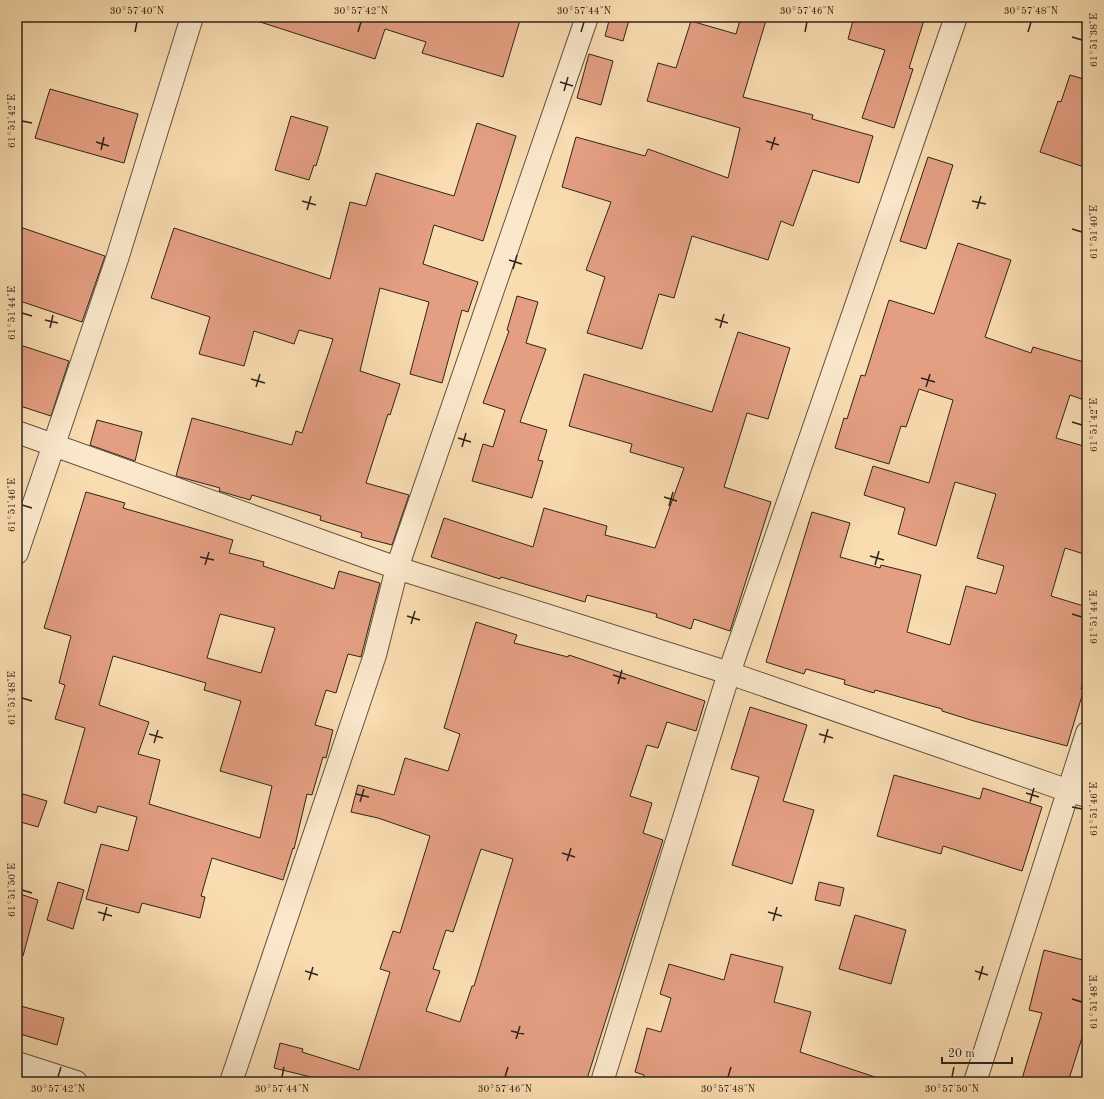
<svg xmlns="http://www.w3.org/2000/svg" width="1104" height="1099" viewBox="0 0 1104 1099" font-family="'Old Standard TT',serif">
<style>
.building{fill:#e49f82;stroke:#2f241c;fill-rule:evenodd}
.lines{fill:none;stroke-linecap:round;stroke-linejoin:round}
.minor-casing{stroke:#625241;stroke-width:24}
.minor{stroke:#fbe8cc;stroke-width:22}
.ticks{fill:none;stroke:#2f241c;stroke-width:1.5}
.neatline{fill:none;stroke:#2f241c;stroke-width:1.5}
.ticks-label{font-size:10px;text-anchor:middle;fill:#2f241c}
</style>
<rect width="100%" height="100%" fill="#f9dcb0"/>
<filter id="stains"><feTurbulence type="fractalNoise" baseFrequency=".005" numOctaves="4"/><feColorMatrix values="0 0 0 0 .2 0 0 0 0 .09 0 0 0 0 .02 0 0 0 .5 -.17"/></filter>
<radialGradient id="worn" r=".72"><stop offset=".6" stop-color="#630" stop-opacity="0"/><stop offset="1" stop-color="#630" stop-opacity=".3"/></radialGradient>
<path class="building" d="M257,17h264l-18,60 -81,-24 4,-11 -41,-13 -10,30 -118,-38z
M610,17h20l-7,24 -18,-5z
M741,17h26l-24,80 70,18 -1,4 61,17 -14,47 -46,-13 -20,56 -12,-5 -13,39 -76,-24 -18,62 -15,-4 -17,55 -55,-16 18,-56 -19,-7 25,-68 -49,-15 14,-50 69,19 3,-7 80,29 12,-50 -93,-27 11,-38 18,5 15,-47 45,13z
M854,17h71l-16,51 4,1 -19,59 -32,-10 23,-68 -37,-11z
M589,54l24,7 -12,44 -24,-7z
M1070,75l17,5v88l-47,-16 18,-51 3,1z
M50,89l88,25 -14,49 -89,-25z
M291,116l37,11 -12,39 -2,-1 -5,15 -34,-10z
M477,123l39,13 -33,105 -49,-16 -11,39 55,18 -10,30 -6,-2 -20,73 -32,-9 19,-72 -49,-14 -20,83 40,13 -10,31 -2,-1 -22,69 43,12 -17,50 -31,-8 1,-4 -42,-13 1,-4 -69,-21 -2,5 -31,-9 1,-3 -44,-12 16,-58 100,27 4,-14 6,2 31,-94 -34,-9 -5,14 -40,-13 -10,35 -45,-12 11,-37 -59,-19 23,-70 156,51 20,-77 16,4 10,-33 78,23z
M928,157l25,8 -27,84 -26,-8z
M17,226l88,30 -23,66 -65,-22z
M958,243l53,17 -26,77 46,16 2,-6 54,16v38l-17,-6 -14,43 31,9v108l-22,-7 -14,48 36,11v61l-6,21h3l-17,57 -93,-25 -32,-10v-2l-67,-19 -1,3 -30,-9 1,-4 -39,-11 -2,5 -38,-12 46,-150 38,11 -10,34 40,11 1,-3 40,10 -14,57 43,13 16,-59 30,8 8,-28 -27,-8 19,-64 -41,-12 -19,64 -38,-12 7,-26 -41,-13 9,-29 56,17 24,-83 -34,-11 -13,38 -5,-1 -12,38 -54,-16 9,-30 3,1 14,-44 4,1 24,-76 45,14z
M517,296l21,6 -12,41 20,6 -26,73 27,8 -9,30 5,1 -11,37 -60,-17 11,-37 10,3 12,-37 -22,-7 26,-72 -2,-1z
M738,332l52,16 -22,71 -21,-6 -23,74 47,15 -41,129 -36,-12 -3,10 -35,-12 1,-3 -70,-19 -2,7 -84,-25 -1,2 -69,-22 13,-39 89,29 11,-39 63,18 -2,9 50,13 29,-80 -54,-16 2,-8 -63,-18 15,-52 128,38z
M17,344l52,17 -18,55 -34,-11z
M97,420l45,12 -7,29 -45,-16z
M86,492l39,11 -2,5 110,32 -4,13 35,9 -1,4 71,23 5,-18 41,12 -19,74 -13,-3 -12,39 -10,-3 -11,35 18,5 -7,28 -3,-1 -11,38 -5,-1 -13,55 -1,-1 -10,32 -71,-22 -11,38 4,1 -5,21 -58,-15 -3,10 -53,-14 15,-55 27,7 9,-34 -39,-11 -2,7 -32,-10 21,-75 -30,-9 10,-34 -6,-2 12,-47 -27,-8zM220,614l55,14 -14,45 -54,-15zM113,656l93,27 -2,7 37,11 -21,70 52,15 -12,52 -111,-34 11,-44 -22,-6 11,-32 -50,-17z
M476,622l41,13 -3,8 54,14 1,-2 136,46 -9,30 -29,-9 -9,26 -11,-3 -17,51 22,7 -9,30 20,7 -77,242h-268l1,-3 -45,-11 6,-25 23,6 -1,3 57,18 31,-98 -10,-3 13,-38 7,2 30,-97 -52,-18 -27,-6 7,-27 36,10 11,-37 43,13 12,-37 -16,-6zM481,849l32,10 -39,127h-2l-12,36 -34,-11 14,-40 -7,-2 13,-39 7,2z
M750,707l57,18 -24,76 31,9 -22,74 -60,-19 27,-88 -28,-8z
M894,775l86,24 3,-11 59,19 -20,64 -79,-25 -2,8 -64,-18z
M23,794l24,7 -9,26 -21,-6v-10z
M58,882l26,8 -11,39 -26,-9z
M819,882l25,6 -4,18 -25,-6z
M17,893l21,7 -15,56 -6,-1z
M855,915l51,15 -15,54 -52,-15z
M1044,950l43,11v61l-19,60h-47l21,-69 -13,-3z
M731,954l52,13 -9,35 37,10 -11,40 81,27 -1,3h-238l2,-7 -9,-3 12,-44 14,4 10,-34 -11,-4 9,-30 55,16z
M17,1005l47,13 -7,27 -40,-12z"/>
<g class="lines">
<defs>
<path id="minor" d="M17,432l380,136 332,105 340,118 18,5
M17,553l100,-294 75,-242
M17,1063l59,19
M231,1082l144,-427 22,-87 190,-551
M602,1082l127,-409 227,-656
M975,1082l112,-349"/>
</defs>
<use href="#minor" class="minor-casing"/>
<use href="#minor" class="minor"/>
</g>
<path class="ticks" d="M135,32l2,-10M358,32l3,-10M581,32l3,-10M805,32l2,-10M1028,32l3,-10M1072,37l10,3M560,82l13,4M564,91l4,-14M22,121l10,2M766,141l13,4M96,142l13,4M101,150l3,-13M771,150l4,-13M302,201l14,4M972,201l14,3M977,209l4,-13M307,210l4,-14M1072,229l10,3M509,260l13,4M513,269l4,-14M22,313l10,3M715,319l13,4M45,320l13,3M50,328l3,-13M720,328l4,-14M921,378l14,4M251,379l14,4M256,387l4,-13M926,387l4,-13M1072,422l10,3M458,438l13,4M462,447l4,-14M664,497l13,4M22,505l10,3M669,506l4,-14M870,556l14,4M200,557l14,3M205,565l4,-13M875,565l4,-14M1072,614l10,3M407,616l13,4M411,624l4,-13M613,675l13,4M618,684l4,-14M22,698l10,3M149,734l14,4M819,734l14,4M154,743l4,-13M824,743l4,-14M1026,793l13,4M356,794l13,3M360,802l4,-13M1030,802l4,-14M1072,807l10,2M562,853l13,4M567,861l4,-13M22,890l10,3M98,912l14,4M768,912l14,4M103,921l4,-14M773,921l4,-14M305,971l13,4M975,971l13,4M309,980l4,-13M979,980l4,-14M1072,999l10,3M511,1031l13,3M516,1039l4,-13M58,1077l3,-10M282,1077l2,-10M505,1077l3,-10M728,1077l3,-10M952,1077l2,-10"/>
<rect width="1104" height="1099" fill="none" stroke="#f9dcb0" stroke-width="44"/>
<path d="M942 1057v6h70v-6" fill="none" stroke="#2f241c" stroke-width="2"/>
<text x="948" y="1057" font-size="12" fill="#2f241c" stroke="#fbe8cc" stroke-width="3" paint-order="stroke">20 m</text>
<rect x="22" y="22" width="1060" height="1055" class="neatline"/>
<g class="ticks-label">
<text x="137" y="14">30°57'40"N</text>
<text x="361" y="14">30°57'42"N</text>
<text x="584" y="14">30°57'44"N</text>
<text x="807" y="14">30°57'46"N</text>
<text x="1031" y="14">30°57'48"N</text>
<text transform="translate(1093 40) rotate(-90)" y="4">61°51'38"E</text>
<text transform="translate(11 121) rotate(-90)" y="4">61°51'42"E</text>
<text transform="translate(1093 232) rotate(-90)" y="4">61°51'40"E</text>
<text transform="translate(11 313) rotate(-90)" y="4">61°51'44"E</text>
<text transform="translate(1093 425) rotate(-90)" y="4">61°51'42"E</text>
<text transform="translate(11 505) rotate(-90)" y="4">61°51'46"E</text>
<text transform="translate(1093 617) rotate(-90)" y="4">61°51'44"E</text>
<text transform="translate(11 698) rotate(-90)" y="4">61°51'48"E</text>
<text transform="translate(1093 809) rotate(-90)" y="4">61°51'46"E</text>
<text transform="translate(11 890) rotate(-90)" y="4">61°51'50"E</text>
<text transform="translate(1093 1002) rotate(-90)" y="4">61°51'48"E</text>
<text x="58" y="1092">30°57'42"N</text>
<text x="282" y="1092">30°57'44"N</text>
<text x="505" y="1092">30°57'46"N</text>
<text x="728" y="1092">30°57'48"N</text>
<text x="952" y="1092">30°57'50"N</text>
</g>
<rect width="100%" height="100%" filter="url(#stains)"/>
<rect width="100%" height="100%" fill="url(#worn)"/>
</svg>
